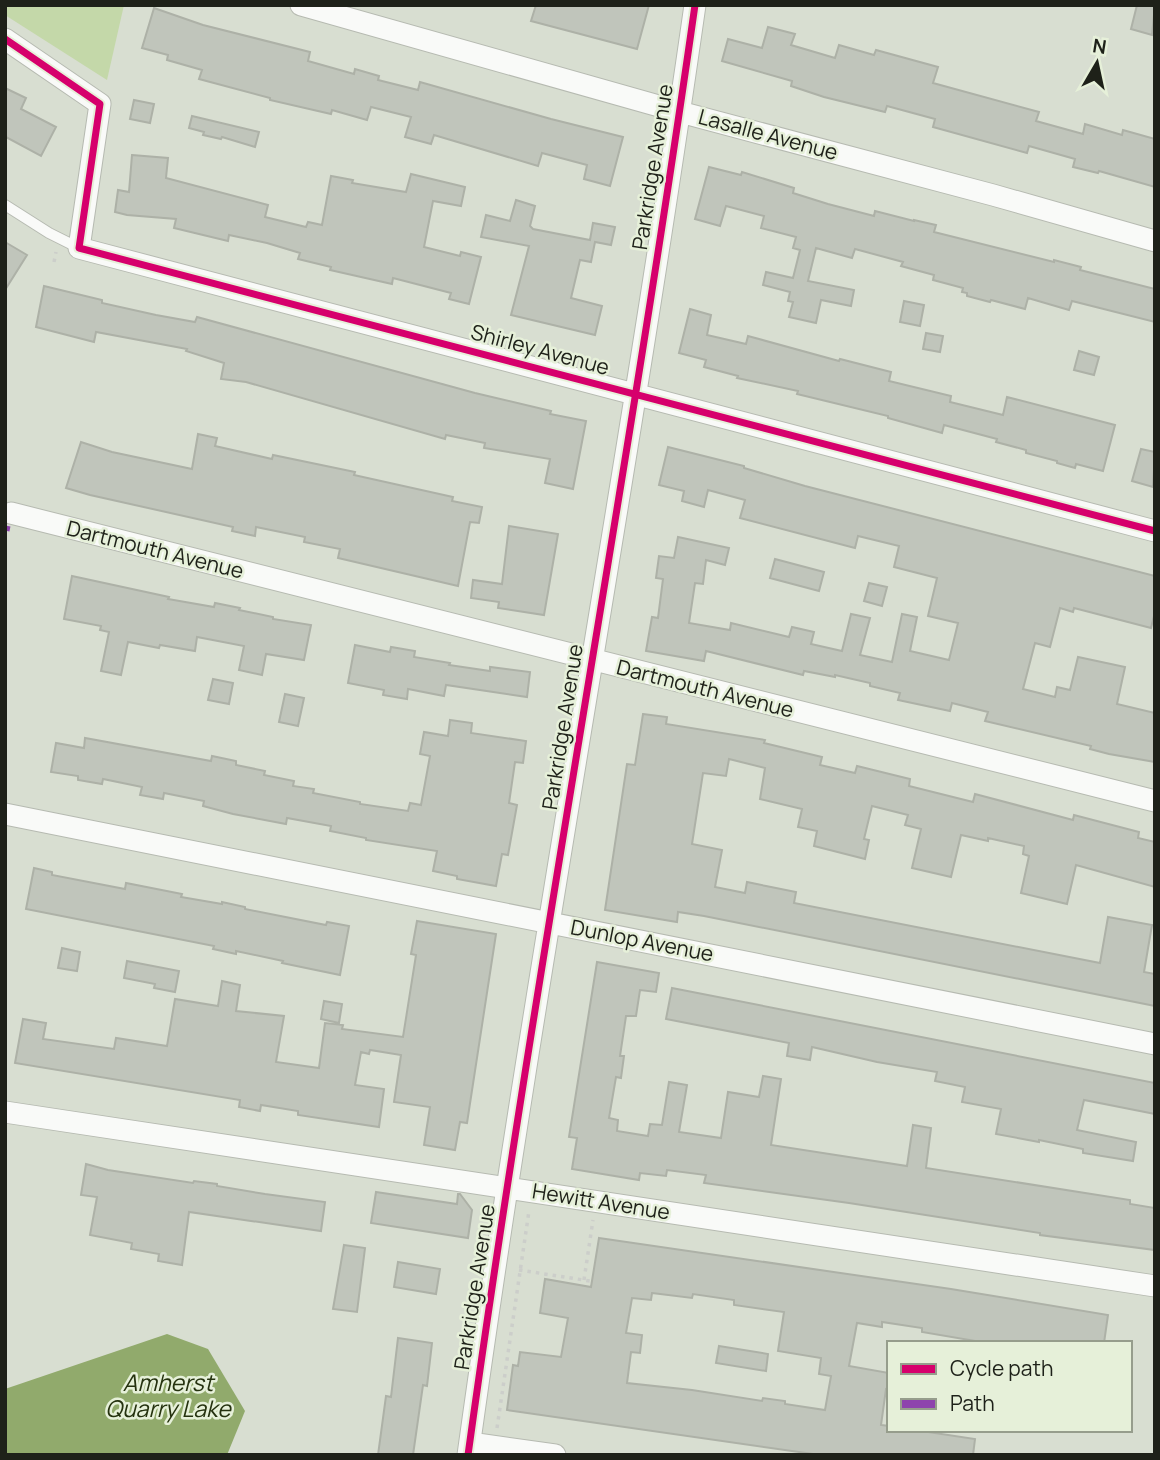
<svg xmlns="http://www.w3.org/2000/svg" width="1160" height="1460" viewBox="0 0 1160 1460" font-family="Manrope,sans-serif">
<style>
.green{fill:#c4d8a9}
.water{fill:#91aa6c}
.building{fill:#c0c5bb;stroke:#adb1a7;stroke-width:2;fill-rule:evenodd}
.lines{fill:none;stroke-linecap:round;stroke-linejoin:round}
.service-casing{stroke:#b6bab1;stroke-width:12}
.minor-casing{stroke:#b6bab1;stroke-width:23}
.path{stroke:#ccceca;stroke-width:3.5;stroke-dasharray:3.5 5;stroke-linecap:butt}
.service{stroke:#f9faf8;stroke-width:10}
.minor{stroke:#f9faf8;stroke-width:21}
.quiet{stroke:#8e44ad;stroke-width:5;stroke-dasharray:10 5;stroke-linecap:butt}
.cycleway-casing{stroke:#e6f0d9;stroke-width:11}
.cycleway{stroke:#d6006c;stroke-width:7}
.labels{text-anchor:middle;stroke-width:5;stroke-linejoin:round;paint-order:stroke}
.street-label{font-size:21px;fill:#1e2119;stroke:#e6f0d9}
.water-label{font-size:23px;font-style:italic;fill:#25320f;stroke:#e6f0d9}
</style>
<rect width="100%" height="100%" fill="#d8ded1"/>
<path class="green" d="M5,5h119l-17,75 -102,-65z"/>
<path class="water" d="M167,1334l41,15 37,62 -18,44h-222v-66z"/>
<path class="building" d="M536,5h113l-12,44 -106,-28z
M1137,5h18l-3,30 -21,-6z
M154,8l49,17 107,27 -2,9 46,13 1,-5 24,7 -1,4 40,10 2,-8 131,37 72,18 -13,49 -26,-7 3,-14 -45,-12 -4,13 -104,-31 -3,9 -26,-7 6,-20 -40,-10 -4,13 -35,-10 -1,4 -61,-14v-2l-71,-19 3,-9 -35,-10 1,-5 -26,-7z
M768,27l27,7 -4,11 44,13 4,-13 35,10 2,-5 62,17 -5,16 106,29 -3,9 47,13 2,-10 37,11 1,-5 32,9v48l-56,-16 -1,2 -25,-6 2,-8 -46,-13 -2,7 -94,-26 2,-8 -48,-13 -2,6 -61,-15 -33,-11 1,-5 -70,-20 6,-22 34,9z
M5,88l21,10 -5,11 35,18 -15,29 -35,-19 -1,3z
M134,100l20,4 -4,19 -20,-4z
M192,116l67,16 -4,15 -33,-10 -1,2 -18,-4 1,-3 -15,-4z
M132,155l36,3 -2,20 102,27 -3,12 41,10 2,-5 14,3 9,-49 22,4 -1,3 54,9 5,-18 54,13 -4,19 -28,-5 -9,46 36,9 1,-4 20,5 -12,47 -20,-5 2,-6 -58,-15 -1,6 -62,-14 1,-3 -33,-8 2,-6 -33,-10 -38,-8 -1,6 -54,-13 2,-9 -49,-4 -12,-3 3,-22 11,2z
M709,167l32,8 1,-3 52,16 -1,5 35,11 46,12 1,-5 39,10v-1l22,5 -2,7 120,30v-2l27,7 -1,3 75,19v33l-83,-21 -3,9 -41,-12 -3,11 -34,-9 -1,2 -23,-6v-3l-5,-1 1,-4 -30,-8 1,-5 -33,-9 2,-4 -48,-13 -3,9 -36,-10 -8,33 46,9 -3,16 -30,-6 -5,23 -27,-6 4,-15 -5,-1 2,-9 -27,-7 3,-13 27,6 7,-28 -7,-2 3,-11 -35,-9 3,-12 -38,-10 -6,20 -25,-7z
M516,200l19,6 -5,20 3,3 57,11 3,-17 22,4 -4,18 -16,-3 -4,20 -11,-2 -9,38 31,8 -7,29 -84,-20 18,-69 -48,-9 5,-22 24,6z
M5,242l22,13 -22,35z
M44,286l58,14v3l54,12 39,7 2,-5 278,76 76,18 -1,3 36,7 -13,68 -28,-6 5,-24 -66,-11 1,-5 -39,-8 -1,4 -199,-57 -25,-3 3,-16 -38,-12 1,-2 -91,-17 -2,10 -58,-15z
M904,301l20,4 -4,21 -20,-4z
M690,309l21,6 -4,20 39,9 2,-8 91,25 1,-2 51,13 -2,9 62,15 -1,6 53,13 4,-18 108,28 -12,46 -27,-7 -1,4 -18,-5v-2l-31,-8v-3l-30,-8 1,-3 -53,-14 -2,8 -54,-15v-2l-91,-22 1,-3 -61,-13 1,-2 -34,-9 2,-7 -27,-7z
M926,333l17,3 -3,16 -17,-3z
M1079,351l20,6 -5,18 -20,-5z
M198,434l19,4 -2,8 57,13 1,-4 82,17 -1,3 99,22 -1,4 30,6 -3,16 -9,-1 -12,64 -120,-28 2,-9 -36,-7 1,-5 -49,-10 -1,9 -23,-5 1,-4 -143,-32 -24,-7 15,-46 31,10 80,17z
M668,447l76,19v2l61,18 350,90v36l-4,16 -77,-20 -1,4 -13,-4 -10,39 -15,-4 -12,46 32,8 2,-10 13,3 8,-33 47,10 -8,37 38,9v49l-46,-8 -19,-5 1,-3 -106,-25 3,-9 -36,-9 -2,8 -52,-11 2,-7 -30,-7v-3l-35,-8v2l-31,-6 -1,4 -97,-24 -2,10 -58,-10 6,-34 6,1 5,-39 -7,-1 3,-22 15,2 4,-21 51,11 -4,17 -19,-5 -3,24 -8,-1 -6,40 41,7 1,-7 58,14 3,-10 22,5 -3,12 31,7 9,-37 19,4 -10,37 32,7 10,-48 15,3 -7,34 39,9 9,-37 -30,-7 9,-38 -43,-11 5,-21 -41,-10 -3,12 -115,-30 5,-18 -37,-10 -4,17 -22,-6 2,-10 -25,-6z
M1141,449l14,3 -2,35 -21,-6z
M509,526l49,8 -14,81 -46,-7 1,-6 -28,-4 2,-18 29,4z
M775,559l49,13 -5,19 -49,-13z
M72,576l97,21 -1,2 46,8 1,-4 25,5 -1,2 34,7v2l38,6 -7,35 -38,-6 -4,21 -23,-5 5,-24 -47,-9 -2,14 -35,-6 -1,3 -31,-6 -7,33 -20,-4 8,-39 -9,-2 1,-4 -37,-7z
M869,583l18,4 -5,19 -18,-5z
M355,645l35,7 1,-5 24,4 -1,6 36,6 -1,2 41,6v-4l40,5 -3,25 -81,-12 -2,11 -36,-7 -1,10 -24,-4 1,-5 -36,-7z
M213,679l20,4 -4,21 -21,-4z
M285,694l19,4 -6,28 -19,-4z
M643,714l24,3 -1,7 99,16 -1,3 58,14 -2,8 35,8 2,-7 53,13 -1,7 64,16 2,-8 98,26 1,-5 65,17 -1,6 17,4v45l-79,-22 -9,39 -46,-11 8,-37 -6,-2 1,-8 -36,-8v3l-27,-6 -10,42 -39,-9 9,-39 -16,-4 3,-10 -36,-9 -8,33 5,1 -4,19 -51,-13 3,-15 -19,-4 4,-18 -42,-10 5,-31 -36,-9 -3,17 -23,-3 -11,71 30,6 -7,37 30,6 2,-11 19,4 30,6 -2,11 306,60 8,-46 44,8 -8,47 11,2v32l-451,-90 -26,-4 -1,10 -72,-12 22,-146 8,1z
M450,720l22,3 -1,10 55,8 -3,22 -8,-1 -6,41 8,2 -9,50 -6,-1 -6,32 -39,-7v-3l-24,-5 4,-20 -71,-11v-2l-36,-7 1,-5 -44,-8 -1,6 -53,-10 -30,-8 1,-5 -40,-8 -1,6 -23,-4 2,-8 -39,-8 -1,5 -24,-4v-4l-27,-4 5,-29 28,5 1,-10 126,23 1,-5 24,5v4l29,6 -1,4 30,6 -1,5 21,3 -1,4 47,9v2l48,7 2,-8 11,2 9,-49 -10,-2 4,-22 24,4z
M34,868l18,4v3l73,14 1,-6 56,11 -1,3 41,7v-2l23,5v2l81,16 1,-3 22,4 -9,49 -58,-12 1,-2 -47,-10v3l-23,-5 1,-3 -188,-37z
M417,921l79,13 -29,189 -7,-1 -5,28 -31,-5 6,-38 -36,-5 7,-47 -31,-5 -1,4 -8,-2 -6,33 29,4 -5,38 -81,-12v-4l-37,-6 -1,6 -21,-4 1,-7 -225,-37 8,-44 23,4 -3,16 71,10 2,-11 51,8 8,-47 43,7 4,-25 18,4 -4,26 48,5 -8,46 43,6 6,-45 18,2 -1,4 61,8 13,-82 -5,-1z
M62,948l18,4 -3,19 -19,-3z
M127,961l52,10 -4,21 -21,-4 1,-4 -31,-6z
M597,962l62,11 -3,19 -16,-2 -4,26h-10l-6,40h4l-3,22 -5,-1 -7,41 9,2 -1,11 31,5 2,-12 12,1 7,-43 18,3 -8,47 42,6 7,-46 31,5 4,-21 18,3 -10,66 136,21 6,-41 18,3 -5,40 204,32v4l25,4v42l-115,-15v-2l-191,-30 -145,-20 2,-8 -39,-5 -1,6 -26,-3 -1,7 -67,-11 5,-31 -8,-1z
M672,988l483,95v31l-71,-14 -7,30 59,12 -3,19 -50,-8v-4l-44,-9v2l-43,-8 5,-25 -39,-7 3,-15 -30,-6 2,-9 -60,-10 -65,-15 -2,13 -23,-4 2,-13 -123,-24z
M324,1001l18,3 -3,19 -18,-4z
M86,1164l22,6 85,13 1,-2 23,3v2l48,8 60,8 -4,29 -132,-19 -7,53 -24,-4 1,-7 -28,-5 1,-6 -42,-8 7,-38 -16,-2z
M376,1192l81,12 1,-10h2l12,16 -4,28 -97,-15z
M599,1238l352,51 157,26 -4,28h-117l-65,-11v-4l-40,-6v5l-25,-4 -8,43 40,7v17l-3,-1 -5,36 8,1v4h26l60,9 -2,16h-153l-313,-45 6,-45 5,1 2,-14 41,5 7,-39 -28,-5 5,-34 46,8zM652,1293l40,5 1,-4 41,6v5l50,7 -6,39 43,7 -2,16 12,2 -6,34 -40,-6v-3l-22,-3 -1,3 -70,-11 -65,-7 4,-31 9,1 2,-18 -16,-2 6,-35 19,2z
M344,1245l21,3 -8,64 -24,-3z
M398,1262l42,7 -4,25 -42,-7z
M398,1338l34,5 -5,43 -4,-1 -10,70h-35l8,-59 5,1z
M719,1346l49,8 -2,17 -50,-8z"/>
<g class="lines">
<defs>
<path id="service" d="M5,205l44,28 30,15"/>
<path id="minor" d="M301,5l379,107 313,83 162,46
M5,39l95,65 -21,144 1076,283
M11,513l1144,288
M5,814l1150,230
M5,1112l1150,174
M470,1443l85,12
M468,1455c67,-485 158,-966 227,-1450"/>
</defs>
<use href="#service" class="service-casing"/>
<use href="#minor" class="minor-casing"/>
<path class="path" d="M54,262l2,-10
M519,1270l71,11
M584,1280l9,-60
M497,1428l32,-217"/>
<use href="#service" class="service"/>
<use href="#minor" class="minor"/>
<path class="quiet" d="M7,531l1,-5"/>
<defs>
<path id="cycleway" d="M5,39l95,65 -21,144 1076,283
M468,1455c67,-485 158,-966 227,-1450"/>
</defs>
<use href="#cycleway" class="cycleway-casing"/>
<use href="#cycleway" class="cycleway"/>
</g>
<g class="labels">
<g class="street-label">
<text transform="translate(768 135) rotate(15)" y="7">Lasalle Avenue</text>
<text transform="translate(653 167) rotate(-81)" y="7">Parkridge Avenue</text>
<text transform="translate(540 350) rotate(15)" y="7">Shirley Avenue</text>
<text transform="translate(155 550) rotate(14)" y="7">Dartmouth Avenue</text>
<text transform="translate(705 689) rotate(14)" y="7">Dartmouth Avenue</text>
<text transform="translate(563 727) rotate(-81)" y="7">Parkridge Avenue</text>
<text transform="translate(642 941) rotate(11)" y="7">Dunlop Avenue</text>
<text transform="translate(601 1202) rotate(9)" y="7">Hewitt Avenue</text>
<text transform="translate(475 1287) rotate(-81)" y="7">Parkridge Avenue</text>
</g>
<g class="water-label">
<text x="168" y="1391">Amherst<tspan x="168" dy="26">Quarry Lake</tspan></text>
</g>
</g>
<rect width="1160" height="1460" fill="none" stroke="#1e2119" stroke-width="14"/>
<rect x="887" y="1341" width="245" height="91" fill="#e6f0d9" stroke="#969d8c" stroke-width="2"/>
<rect x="901" y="1364" width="35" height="10" fill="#d6006c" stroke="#969d8c" stroke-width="2"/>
<text x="950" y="1376" font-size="21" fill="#1e2119">Cycle path</text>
<rect x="901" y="1399" width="35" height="10" fill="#8e44ad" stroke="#969d8c" stroke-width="2"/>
<text x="950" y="1411" font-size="21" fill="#1e2119">Path</text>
<g transform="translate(1097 63) rotate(9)" stroke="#e6f0d9" stroke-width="5" paint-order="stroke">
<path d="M0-5L12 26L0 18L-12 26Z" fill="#1e2119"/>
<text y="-10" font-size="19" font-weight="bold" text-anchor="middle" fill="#1e2119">N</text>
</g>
</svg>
